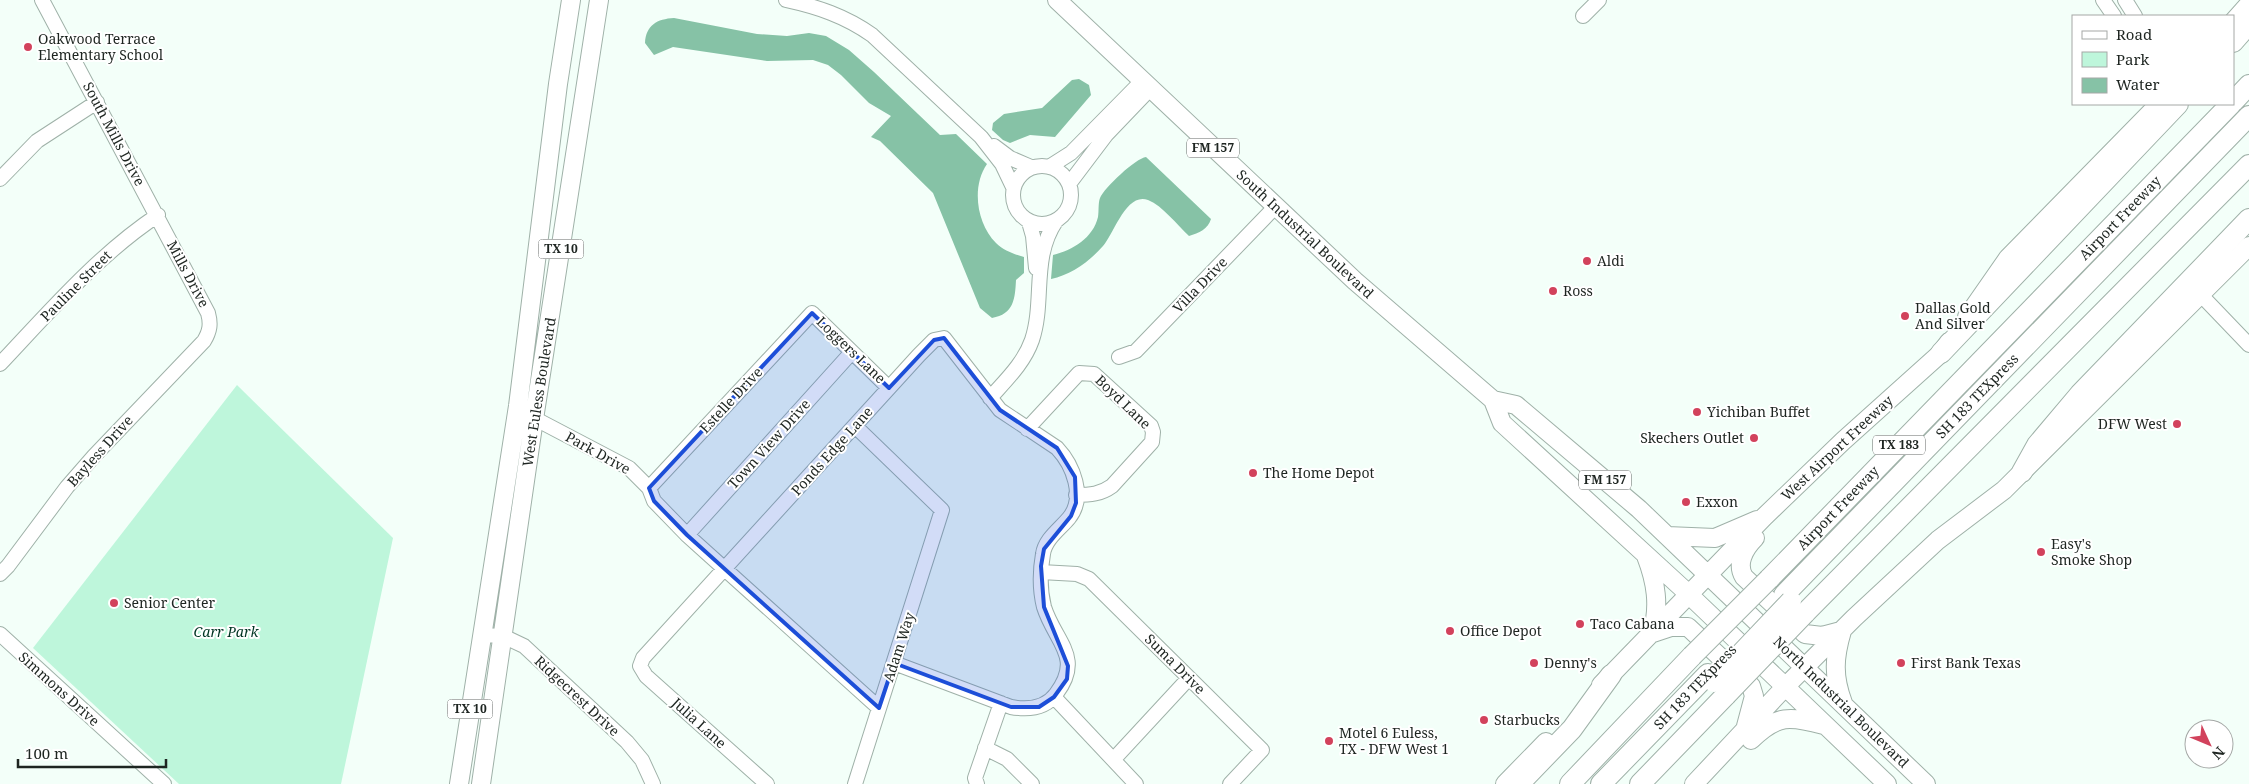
<svg xmlns="http://www.w3.org/2000/svg" width="2249" height="784" viewBox="0 0 2249 784" font-family="'Noto Serif',serif">
<style>
.green{fill:#bef6db}
.water{fill:#86c2a6}
.lines{fill:none;stroke-linecap:round;stroke-linejoin:round}
.minor-casing{stroke:#9fb1a8;stroke-width:16}
.major-casing{stroke:#9fb1a8;stroke-width:20}
.highway-casing{stroke:#9fb1a8;stroke-width:22}
.minor{stroke:#fff;stroke-width:14}
.major{stroke:#fff;stroke-width:18}
.highway{stroke:#fff;stroke-width:20}
.highway-bridge-casing{stroke:#9fb1a8;stroke-width:22;stroke-linecap:butt}
.highway-bridge{stroke:#fff;stroke-width:20}
.marked{fill:#1d4ed8;fill-opacity:0.2;stroke:#1d4ed8;stroke-width:4;stroke-linejoin:round}
.poi-dot{fill:#d2425c;stroke:#fff;stroke-width:2}
.labels{text-anchor:middle;stroke-width:4;stroke-linejoin:round;paint-order:stroke}
.shield{fill:#fff;stroke:#626664;stroke-width:1}
.shield-label{font-size:12px;font-weight:bold;fill:#1e2521}
.poi-label{font-size:14px;fill:#1e2521;stroke:#fff;text-anchor:start}
.street-label{font-size:14px;fill:#1e2521;stroke:#fff}
.park-label{font-size:14px;font-style:italic;fill:#003523;stroke:#fff}
</style>
<rect width="100%" height="100%" fill="#f3fff9"/>
<path class="green" d="M237,385l156,153 -52,246h-162l-146,-136z"/>
<path class="water" d="M674,18l83,16 30,2 22,-3 17,3 23,14 25,22 66,63 16,-1 31,30c-16,23 -10,60 9,79 8,8 18,11 28,14v16l-8,7c-1,19 -2,34 -24,38l-12,-10 -47,-115 -53,-52 -9,-4 20,-21 -22,-13 -28,-28 -13,-10 -15,-5 -46,1 -94,-14 -19,8 -9,-12c1,-18 12,-24 29,-25z
M1079,79l10,6 2,10 -36,42 -25,-2 -20,8 -7,-3 -11,-10 1,-7 11,-9 38,-6 30,-28z
M1146,157l65,62c-3,10 -12,14 -22,17 -12,-11 -26,-30 -41,-36 -22,-8 -34,34 -45,46 -13,15 -32,29 -52,33l2,-24c20,-5 40,-17 45,-38 1,-6 0,-14 2,-19 4,-10 36,-40 46,-41z"/>
<g class="lines">
<defs>
<path id="minor" d="M786,0c32,7 59,16 86,35l109,102 21,27 11,23
M2103,0l11,16
M2125,0l10,16
M1583,16l16,-16
M994,146l16,12 21,9
M1013 195a29 29 0 1 1 58 0a29 29 0 1 1-58 0Z
M1049,167l22,-14 71,-72
M0,179l37,-38 60,-39
M1069,184l37,-49 44,-46
M1029,222l4,14 3,32
M2201,295l48,50
M1119,357l17,-6 140,-145
M0,364c49,-52 98,-109 158,-149
M990,398c16,-18 34,-35 42,-58 13,-39 -1,-82 24,-119
M528,415l101,53 20,20 5,13 33,34 192,173
M855,426l87,84 -87,274
M1027,429l52,-56 15,1 57,52 2,6 -1,10 -40,44c-11,8 -22,9 -36,9
M649,488l163,-175 77,75
M687,535l164,-182
M1041,572l36,2 12,5 173,171 -32,34
M0,574l8,-8 59,-79 27,-31 110,-115c6,-10 7,-17 4,-28l-166,-313
M0,634l164,150
M481,635l22,1 21,10 103,96 15,18 11,24
M1054,697l82,87
M985,748l22,11 25,25
M1114,759l75,-81
M767,784l-121,-108 -6,-10 3,-8 276,-303 15,-15 10,-2 56,72 57,38c16,17 29,49 12,70 -9,11 -24,21 -26,36 -3,17 -3,37 1,53 11,35 40,50 12,87 -11,15 -28,16 -45,13l-117,-44
M977,784l-2,-6 26,-75"/>
<path id="major" d="M1057,0l298,281 138,119 23,5 123,104 287,275
M2233,22l16,-18
M1967,317l41,-59 151,-154
M1493,400l9,23 179,164 206,197
M1667,536l48,2 42,-18
M1755,538c-11,11 -19,26 -11,39l61,57 17,2 19,-5
M1646,556c10,26 14,50 6,77
M1842,631c-8,27 -9,45 1,72
M1653,633l18,-6h17l63,59 3,10 -8,30
M1601,685l163,-168 79,-76 98,-88 8,-11
M1751,740c26,-26 39,-24 73,-15
M459,784l59,-378 40,-322 13,-84
M481,784l53,-365 65,-419
M1505,784l41,-42
M1694,784l91,-97 69,-69 84,-78 66,-50 245,-244"/>
<path id="highway" d="M2233,42l16,-18
M2233,102l16,-17
M1941,353l237,-249
M2022,472l15,-27 43,-51 169,-175
M1769,579l462,-475
M1784,595l465,-479
M1805,613l444,-448
M1519,784l53,-55 39,-54
M1570,784l122,-128
M1601,784l107,-110
M1640,784l86,-89"/>
</defs>
<use href="#minor" class="minor-casing"/>
<use href="#major" class="major-casing"/>
<use href="#highway" class="highway-casing"/>
<use href="#minor" class="minor"/>
<use href="#major" class="major"/>
<use href="#highway" class="highway"/>
<defs>
<path id="highway-bridge" d="M1692,656l77,-77
M1714,682l77,-81
M1726,695l79,-82"/>
</defs>
<use href="#highway-bridge" class="highway-bridge-casing"/>
<use href="#highway-bridge" class="highway-bridge"/>
</g>
<path class="marked" d="M812,313l77,75 45,-48 10,-2 56,72 57,38 18,29 1,26 -5,13 -27,33 -3,17 3,41 24,59 -1,13 -13,18 -15,10h-28l-117,-44 -15,45 -192,-173 -33,-34 -5,-13z"/>
<g class="poi-dot">
<circle cx="28" cy="47" r="5"/>
<circle cx="1587" cy="261" r="5"/>
<circle cx="1553" cy="291" r="5"/>
<circle cx="1905" cy="316" r="5"/>
<circle cx="1697" cy="412" r="5"/>
<circle cx="2177" cy="424" r="5"/>
<circle cx="1754" cy="438" r="5"/>
<circle cx="1253" cy="473" r="5"/>
<circle cx="1686" cy="502" r="5"/>
<circle cx="2041" cy="552" r="5"/>
<circle cx="114" cy="603" r="5"/>
<circle cx="1580" cy="624" r="5"/>
<circle cx="1450" cy="631" r="5"/>
<circle cx="1534" cy="663" r="5"/>
<circle cx="1901" cy="663" r="5"/>
<circle cx="1484" cy="720" r="5"/>
<circle cx="1329" cy="741" r="5"/>
</g>
<g class="labels">
<g class="shield">
<rect x="1187" y="138.5" width="52" height="19" rx="4"/>
<rect x="538.5" y="239.5" width="45" height="19" rx="4"/>
<rect x="1873" y="435.5" width="52" height="19" rx="4"/>
<rect x="1579" y="470.5" width="52" height="19" rx="4"/>
<rect x="447.5" y="699.5" width="45" height="19" rx="4"/>
</g>
<g class="shield-label">
<text x="1213" y="152">FM 157</text>
<text x="561" y="253">TX 10</text>
<text x="1899" y="449">TX 183</text>
<text x="1605" y="484">FM 157</text>
<text x="470" y="713">TX 10</text>
</g>
<g class="poi-label">
<text x="38" y="44">Oakwood Terrace<tspan x="38" dy="16">Elementary School</tspan></text>
<text x="1597" y="266">Aldi</text>
<text x="1563" y="296">Ross</text>
<text x="1915" y="313">Dallas Gold<tspan x="1915" dy="16">And Silver</tspan></text>
<text x="1707" y="417">Yichiban Buffet</text>
<text x="2167" y="429" text-anchor="end">DFW West</text>
<text x="1744" y="443" text-anchor="end">Skechers Outlet</text>
<text x="1263" y="478">The Home Depot</text>
<text x="1696" y="507">Exxon</text>
<text x="2051" y="549">Easy's<tspan x="2051" dy="16">Smoke Shop</tspan></text>
<text x="124" y="608">Senior Center</text>
<text x="1590" y="629">Taco Cabana</text>
<text x="1460" y="636">Office Depot</text>
<text x="1544" y="668">Denny's</text>
<text x="1911" y="668">First Bank Texas</text>
<text x="1494" y="725">Starbucks</text>
<text x="1339" y="738">Motel 6 Euless,<tspan x="1339" dy="16">TX - DFW West 1</tspan></text>
</g>
<g class="street-label">
<text transform="translate(114 134) rotate(62)" y="5">South Mills Drive</text>
<text transform="translate(2120 218) rotate(-46)" y="5">Airport Freeway</text>
<text transform="translate(1305 234) rotate(43)" y="5">South Industrial Boulevard</text>
<text transform="translate(188 274) rotate(62)" y="5">Mills Drive</text>
<text transform="translate(1200 285) rotate(-46)" y="5">Villa Drive</text>
<text transform="translate(76 286) rotate(-45)" y="5">Pauline Street</text>
<text transform="translate(851 350) rotate(44)" y="5">Loggers Lane</text>
<text transform="translate(539 392) rotate(-81)" y="5">West Euless Boulevard</text>
<text transform="translate(1977 396) rotate(-46)" y="5">SH 183 TEXpress</text>
<text transform="translate(731 400) rotate(-47)" y="5">Estelle Drive</text>
<text transform="translate(1123 402) rotate(44)" y="5">Boyd Lane</text>
<text transform="translate(769 444) rotate(-48)" y="5">Town View Drive</text>
<text transform="translate(1837 448) rotate(-43)" y="5">West Airport Freeway</text>
<text transform="translate(100 451) rotate(-48)" y="5">Bayless Drive</text>
<text transform="translate(832 451) rotate(-48)" y="5">Ponds Edge Lane</text>
<text transform="translate(598 453) rotate(29)" y="5">Park Drive</text>
<text transform="translate(1838 508) rotate(-46)" y="5">Airport Freeway</text>
<text transform="translate(899 647) rotate(-72)" y="5">Adam Way</text>
<text transform="translate(1175 664) rotate(45)" y="5">Suma Drive</text>
<text transform="translate(1695 687) rotate(-46)" y="5">SH 183 TEXpress</text>
<text transform="translate(59 689) rotate(42)" y="5">Simmons Drive</text>
<text transform="translate(577 696) rotate(43)" y="5">Ridgecrest Drive</text>
<text transform="translate(1841 702) rotate(44)" y="5">North Industrial Boulevard</text>
<text transform="translate(699 723) rotate(42)" y="5">Julia Lane</text>
</g>
<g class="park-label">
<text x="226" y="637">Carr Park</text>
</g>
</g>
<rect x="2072" y="15" width="162" height="90" fill="#ffffff" stroke="#a5a8a6"/>
<rect x="2082" y="31" width="25" height="8" fill="#ffffff" stroke="#a5a8a6"/>
<text x="2116" y="40" font-size="15" fill="#1e2521">Road</text>
<rect x="2082" y="52" width="25" height="15" fill="#bef6db" stroke="#a5a8a6"/>
<text x="2116" y="65" font-size="15" fill="#1e2521">Park</text>
<rect x="2082" y="78" width="25" height="15" fill="#86c2a6" stroke="#a5a8a6"/>
<text x="2116" y="90" font-size="15" fill="#1e2521">Water</text>
<g transform="translate(2209 744) rotate(134)"><circle r="24" fill="#ffffff" stroke="#a5a8a6"/>
<path d="M0-4L9 19L0 12L-9 19Z" fill="#d2425c"/>
<text y="-8" font-size="14" font-weight="bold" text-anchor="middle" fill="#1e2521">N</text>
</g>
<path d="M18 759v8h148v-8" fill="none" stroke="#1e2521" stroke-width="2.5"/>
<text x="25" y="759" font-size="15" fill="#1e2521" stroke="#ffffff" stroke-width="4" paint-order="stroke">100 m</text>
</svg>
